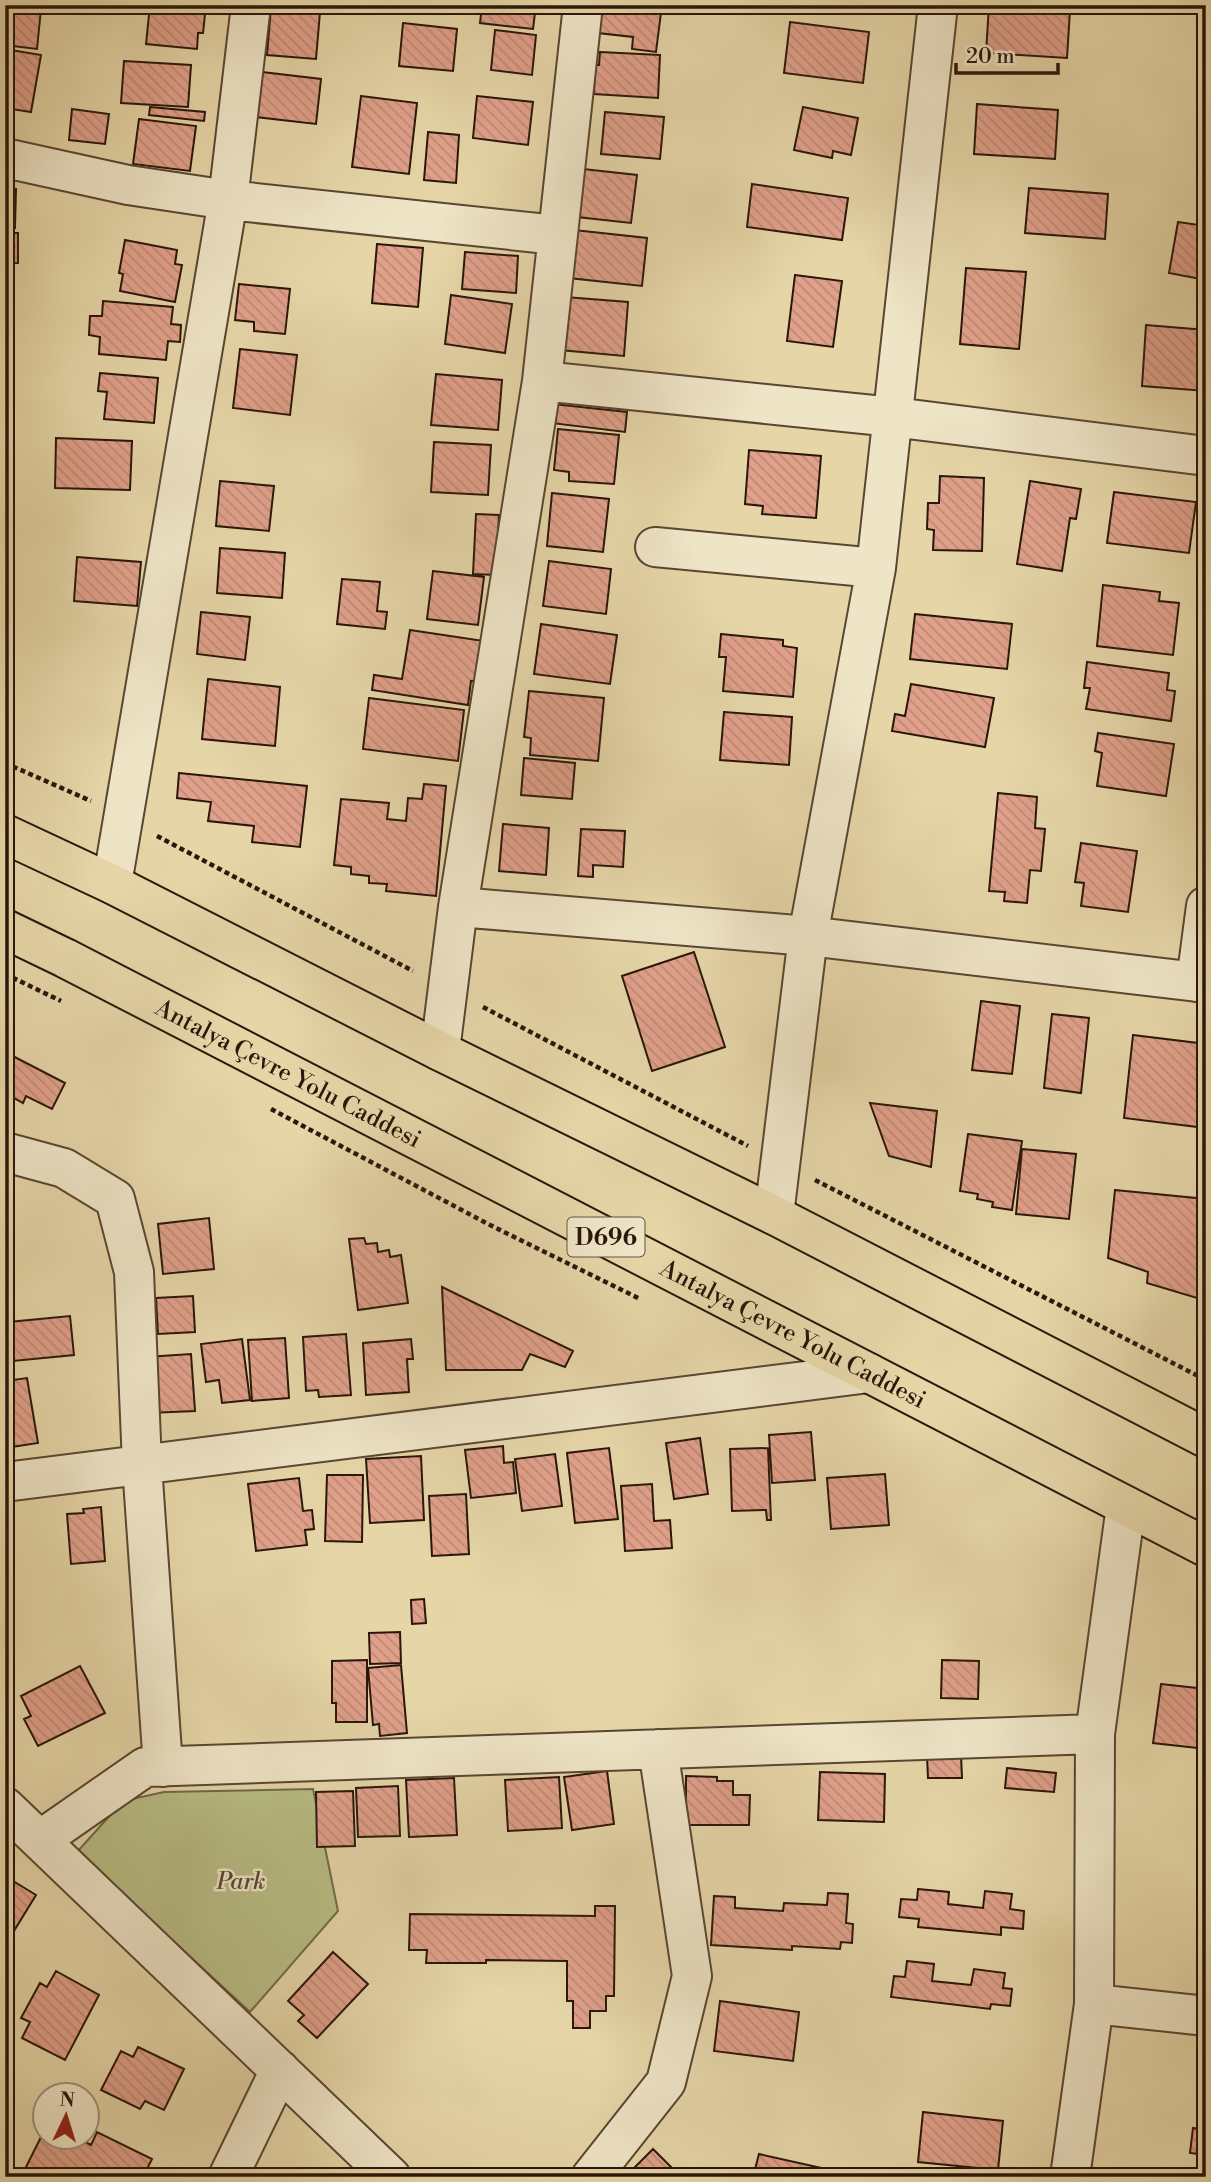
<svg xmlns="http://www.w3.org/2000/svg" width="1211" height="2182" viewBox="0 0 1211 2182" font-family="'Libre Bodoni',serif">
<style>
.park{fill:#b8bc84;stroke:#716947;stroke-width:2}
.building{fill:url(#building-back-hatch);stroke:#2a160a;stroke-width:2}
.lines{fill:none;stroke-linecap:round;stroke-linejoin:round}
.minor-casing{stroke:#594631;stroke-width:42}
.highway-casing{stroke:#2a160a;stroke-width:42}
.path{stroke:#2a160a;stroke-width:4.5;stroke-dasharray:5 3.5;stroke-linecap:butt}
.minor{stroke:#eee4c6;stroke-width:38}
.highway{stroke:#e5d5a7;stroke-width:38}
.labels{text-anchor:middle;stroke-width:5;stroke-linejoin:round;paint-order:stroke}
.shield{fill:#eee4c6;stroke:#655442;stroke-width:2}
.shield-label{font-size:23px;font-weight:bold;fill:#2a160a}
.street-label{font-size:24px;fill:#2a160a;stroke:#eee4c6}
.park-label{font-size:24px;font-style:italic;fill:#55482f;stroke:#eee4c6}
</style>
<defs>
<pattern id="building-back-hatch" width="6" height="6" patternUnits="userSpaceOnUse" patternTransform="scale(1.75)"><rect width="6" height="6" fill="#e0a08a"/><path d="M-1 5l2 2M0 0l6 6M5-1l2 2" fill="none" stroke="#c08976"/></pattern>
</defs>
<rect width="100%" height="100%" fill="#e5d5a7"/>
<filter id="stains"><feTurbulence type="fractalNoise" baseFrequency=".00286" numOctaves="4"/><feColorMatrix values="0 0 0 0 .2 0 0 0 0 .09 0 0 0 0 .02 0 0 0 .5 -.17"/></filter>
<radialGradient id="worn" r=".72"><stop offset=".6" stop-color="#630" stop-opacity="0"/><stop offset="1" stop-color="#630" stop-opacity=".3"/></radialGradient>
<path class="park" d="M313,1789l25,122 -88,101 -173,-160 46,-51 41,-9z"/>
<path class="building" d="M5,5l36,4 -4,40 -32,-4z
M150,5h56l-3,28h-5l-1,16 -51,-5z
M482,5h54l-3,24 -53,-6z
M602,5h60l-6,47 -24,-3 1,-12 -35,-4z
M989,5l81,5 -3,48 -81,-5z
M271,8l49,4 -4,47 -49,-4z
M790,22l79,10 -6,51 -79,-10z
M403,23l54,6 -4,42 -54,-5z
M495,30l41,5 -4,40 -41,-5z
M5,49l36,6 -10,57 -26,-4z
M600,52l60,3 -2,43 -64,-4 1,-29h4z
M124,61l67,4 -3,42 -67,-4z
M262,72l59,7 -5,45 -60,-7z
M361,96l56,7 -8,71 -57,-7z
M477,96l56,6 -5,43 -55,-7z
M977,104l81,6 -3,49 -81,-5z
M150,107l55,5 -1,9 -55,-6z
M803,107l55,11 -7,37 -18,-4 -1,7 -38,-8z
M72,109l37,5 -4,30 -36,-4z
M605,112l59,5 -4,42 -59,-5z
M139,119l57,7 -6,45 -57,-7z
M428,132l31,3 -3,48 -32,-3z
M583,169l54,6 -6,48 -54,-6z
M752,184l96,14 -6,42 -95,-13z
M5,188l11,1 -1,39h-10z
M1029,188l79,6 -3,45 -80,-6z
M1178,222l28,4v54l-37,-7z
M574,230l73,8 -5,48 -73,-8z
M5,233h13v30h-10l1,17h-4z
M125,240l52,10 -2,14 7,1 -7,37 -55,-11 3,-17 -4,-1z
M377,244l46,4 -5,59 -46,-4z
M465,252l53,4 -2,37 -54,-4z
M966,268l60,4 -7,77 -59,-5z
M795,275l47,6 -9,66 -46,-6z
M239,284l51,5 -5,45 -31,-3v-9l-19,-2z
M451,295l61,9 -7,49 -60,-9z
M565,297l63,5 -4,54 -64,-6z
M103,301l70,6 -2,17 10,1 -1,17 -12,-1 -2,19 -67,-6 1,-17 -11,-2 1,-19h12z
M1146,325l60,5v61l-64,-5z
M240,349l57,6 -7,60 -57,-7z
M100,373l58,5 -4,45 -50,-4 3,-27 -9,-1z
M436,374l66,6 -4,50 -67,-5z
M553,404l74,8 -2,20 -74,-9z
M558,429l61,6 -5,49 -45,-3v-9l-15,-2z
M56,438l76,3 -2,49 -75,-2z
M434,442l57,3 -3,50 -57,-3z
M749,450l72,6 -5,62 -54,-4 1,-8 -18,-2z
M940,476l44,2 -2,73 -49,-1 1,-20 -7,-1 1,-26h11z
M220,481l54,5 -5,45 -53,-5z
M1030,481l51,8 -5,30 -6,-1 -8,53 -45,-7z
M1114,492l82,10 -7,51 -82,-10z
M552,493l57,6 -6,53 -56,-6z
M476,514l23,1 -3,60 -23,-1z
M220,548l65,5 -3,45 -65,-5z
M77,557l64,5 -4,44 -63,-5z
M549,561l62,8 -5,45 -63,-8z
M433,571l51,6 -6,48 -51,-6z
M342,579l38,3 -3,29 10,1 -2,17 -48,-5z
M1103,585l57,7 -1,9 20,2 -6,52 -76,-9z
M201,612l49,5 -5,43 -48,-6z
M915,614l97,10 -5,45 -97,-10z
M541,624l76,11 -7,49 -76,-10z
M410,630l74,11 -6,41 -7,-1 -3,24 -96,-15 2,-15 28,4z
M721,634l62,6v6l14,2 -4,49 -70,-6 3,-34h-7z
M1087,662l82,11 -2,17 8,1 -4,30 -85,-12 4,-21h-6z
M208,679l72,8 -5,59 -73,-7z
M911,684l83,14 -9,49 -93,-16 3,-17 10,2z
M529,691l75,7 -6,63 -68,-6 1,-17 -7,-1z
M369,698l95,12 -6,51 -95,-12z
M724,712l68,5 -3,48 -69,-5z
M1098,733l76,11 -8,52 -69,-10 5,-33 -7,-2z
M524,758l51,5 -3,36 -51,-4z
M179,773l128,13 -7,61 -48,-5 2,-16 -46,-5 3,-19 -34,-4z
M424,784l22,2 -10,110 -50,-5 1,-7 -18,-1v-7l-18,-2v-7l-17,-2 7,-66 48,4 -2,16 19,2 2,-23 14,1z
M998,793l39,4 -2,31 10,1 -4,42 -11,-1 -3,33 -23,-2 1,-9 -16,-1z
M503,824l46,4 -3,47 -47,-4z
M581,829l44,2 -2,36 -30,-2v12l-15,-1z
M1081,843l56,8 -9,61 -47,-6 3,-23 -9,-1z
M694,952l31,95 -73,24 -30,-95z
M981,1001l39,5 -8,68 -40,-4z
M1052,1014l37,4 -8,75 -37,-5z
M1133,1035l73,9v84l-82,-10z
M5,1052l60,31 -13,26 -26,-13 -3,7 -18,-10z
M870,1103l67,8 -6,56 -42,-11z
M968,1134l54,7 -10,69 -20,-3 1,-5 -16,-3 1,-5 -18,-3z
M1022,1149l54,5 -7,65 -53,-5z
M1115,1190l91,9 -9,99 -50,-15 1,-11 -40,-14z
M209,1218l5,51 -51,5 -5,-50z
M364,1238l2,6 11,-1 1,9 11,-2 1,7 11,-2 7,48 -50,7 -9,-71z
M442,1287l131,64 -8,16 -35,-13 -8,16h-76z
M193,1296l2,36 -37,2 -2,-36z
M70,1316l4,39 -61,6 -4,-39z
M346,1334l5,61 -32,2 -1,-7 -12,1 -3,-54z
M285,1338l4,60 -37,3 -4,-61z
M242,1339l8,61 -28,3 -3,-23 -13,2 -5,-38z
M411,1339l2,20h-6l2,33 -43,3 -3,-52z
M191,1354l4,57 -46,2 -3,-56z
M27,1378l11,65 -33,5v-67z
M811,1432l4,48 -43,3 -3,-48z
M700,1438l8,56 -34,5 -8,-56z
M503,1446l1,17 9,-1 3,31 -45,5 -6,-48z
M609,1448l9,71 -43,4 -8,-70z
M768,1448l3,72h-4l-1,-10 -34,1 -2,-62z
M555,1454l7,52 -40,5 -7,-52z
M421,1456l3,64 -54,3 -4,-64z
M885,1474l4,51 -58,4 -4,-51z
M327,1475h36l-1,67 -37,-1z
M299,1478l4,33 9,-1 2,19 -9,1 2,15 -51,6 -8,-67z
M652,1484l2,37 16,-1 2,28 -47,3 -4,-65z
M466,1494l3,60 -37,2 -3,-60z
M101,1507l4,54 -34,3 -4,-50 17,-1 -1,-4z
M424,1599l2,24 -14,1 -1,-24z
M400,1632l1,31 -31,1 -1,-31z
M367,1660v62h-31v-19h-4v-42z
M942,1660l37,1 -1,38 -37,-1z
M401,1665l6,68 -27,3 -1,-12 -6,1 -5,-57z
M80,1666l25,47 -67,33 -14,-27 7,-3 -10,-20z
M1161,1684l45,5v60l-53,-6z
M961,1755l1,23h-34l-1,-22z
M1007,1768l49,5 -2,19 -49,-4z
M607,1771l7,53 -42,6 -8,-53z
M820,1772l65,2 -1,48 -66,-2z
M686,1776l31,1v4h16v14h17l-1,30h-63z
M559,1777l3,51 -54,3 -3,-51z
M454,1778l3,57 -48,2 -3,-57z
M398,1786l2,50 -42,1 -2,-49z
M353,1791l2,55 -38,1 -1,-55z
M5,1876l31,19 -30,49h-1z
M918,1889l31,3 -1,12 35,4 2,-17 27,3 -2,15 14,2 -1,18 -22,-2v8l-83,-8 1,-8 -20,-2 2,-18 16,1z
M828,1893l20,1 -2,29 7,1 -1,19 -11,-1 -1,7 -48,-3v4l-81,-5 3,-49 21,1v11l48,3 1,-8 43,2z
M595,1906h20l-1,90h-8v15h-16v17h-17v-27h-6v-40l-81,-1v3h-60l1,-13h-18l1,-36 185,2z
M333,1952l35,32 -51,54 -19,-17 6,-6 -16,-14z
M907,1961l27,3 -2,17 39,4 3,-16 31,4 -2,15 9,1 -2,17 -19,-2 -1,5 -99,-12 3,-21 11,1z
M56,1971l43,24 -34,65 -43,-22 8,-16 -9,-4 19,-35 7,4z
M720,2001l79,11 -6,49 -79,-10z
M138,2047l46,22 -20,41 -19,-9 -5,8 -39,-19 20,-39 12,6z
M1202,2071l4,1v23l-7,-1z
M923,2112l80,9 -5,49 -80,-8z
M46,2127v9h28l17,9 6,-13 55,27 -9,18h-122z
M1193,2128l13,2v25l-16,-2z
M653,2149l28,28h-49l-3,-4z
M759,2154l76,17 -1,6h-81z"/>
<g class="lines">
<defs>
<path id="minor" d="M5,158l123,27 100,15 329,35
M542,381l351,36 313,39
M655,547l221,21
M112,884l116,-684 23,-195
M458,907l350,29 398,47
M1196,982l10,-76
M440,1051l18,-144 84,-526 41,-376
M5,1152l59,16 51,31 19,73 8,193 21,302
M774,1215l34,-279 68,-368 62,-563
M5,1482l864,-109
M5,1807l386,370
M40,1840l105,-73 950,-33
M1094,2004l112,12
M228,2177l52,-107
M591,2177l75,-95 26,-106 -34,-227
M1070,2177l24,-173 1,-270 31,-228"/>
<g id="highway">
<path d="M5,834l107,50 328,167 334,164 432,223"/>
<path id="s1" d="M5,929l60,29 1141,589"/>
</g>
</defs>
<use href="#minor" class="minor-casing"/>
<use href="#highway" class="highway-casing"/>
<path class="path" d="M5,763l86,38
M157,836l256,135
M5,974l56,27
M483,1007l265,139
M271,1109l219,116 150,74
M815,1180l391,200"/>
<use href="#minor" class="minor"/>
<use href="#highway" class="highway"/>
</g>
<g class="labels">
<rect class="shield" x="567.5" y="1217.5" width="77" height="39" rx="5"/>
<g class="shield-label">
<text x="606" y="1245">D696</text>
</g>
<g class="street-label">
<text dy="8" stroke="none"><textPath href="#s1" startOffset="318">Antalya Çevre Yolu Caddesi</textPath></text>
<text dy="8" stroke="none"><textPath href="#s1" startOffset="886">Antalya Çevre Yolu Caddesi</textPath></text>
</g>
<g class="park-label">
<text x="241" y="1889">Park</text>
</g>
</g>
<rect width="1211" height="2182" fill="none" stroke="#e5d5a7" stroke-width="28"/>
<rect x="7" y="7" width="1197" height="2168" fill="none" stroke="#2a160a" stroke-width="3.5"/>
<rect x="14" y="14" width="1183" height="2154" fill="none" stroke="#2a160a" stroke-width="2"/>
<g transform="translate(66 2116) rotate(4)"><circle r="33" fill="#eee4c6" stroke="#a0927b" stroke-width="2"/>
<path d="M0-5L12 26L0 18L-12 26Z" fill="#8f2418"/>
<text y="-10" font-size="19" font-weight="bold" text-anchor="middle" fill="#2a160a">N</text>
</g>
<path d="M956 63v10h102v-10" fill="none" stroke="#2a160a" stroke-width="3.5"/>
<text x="966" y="63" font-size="21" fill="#2a160a" stroke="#eee4c6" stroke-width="5" paint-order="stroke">20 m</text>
<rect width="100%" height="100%" filter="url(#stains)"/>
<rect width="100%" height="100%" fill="url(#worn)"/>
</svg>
